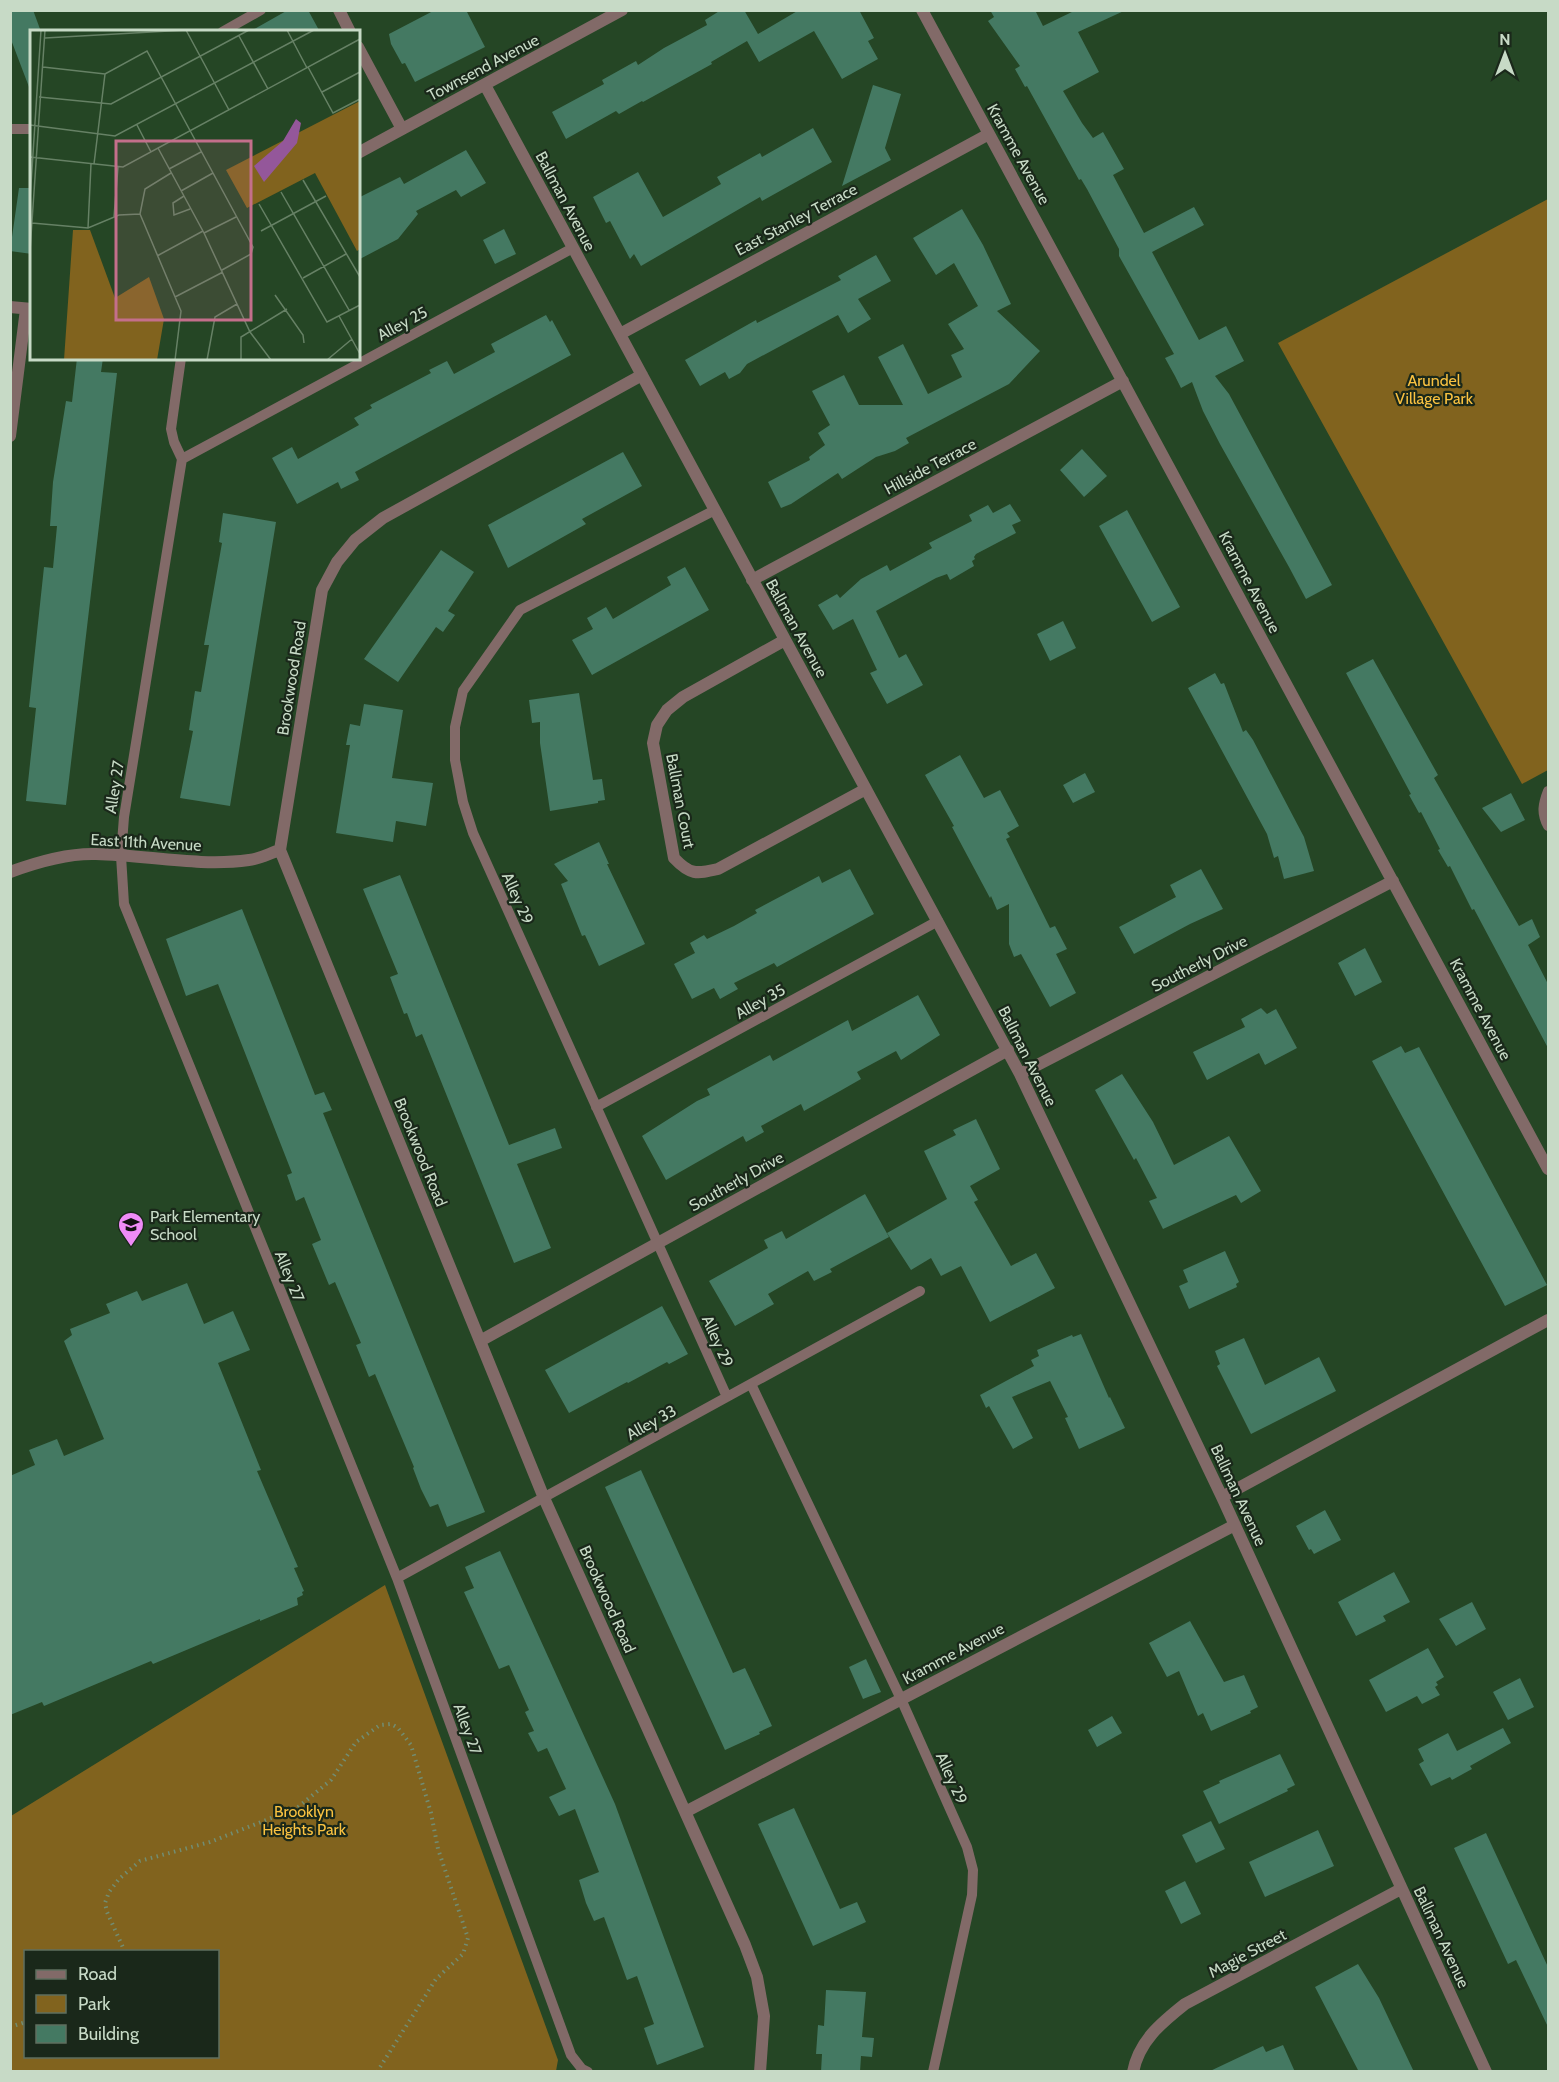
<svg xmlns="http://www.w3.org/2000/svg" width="1559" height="2082" viewBox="0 0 1559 2082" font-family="Cabin,sans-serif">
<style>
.green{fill:#81631e;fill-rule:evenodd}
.building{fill:#447962}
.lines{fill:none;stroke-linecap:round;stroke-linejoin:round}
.path{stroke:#728d72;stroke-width:4;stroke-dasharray:1.5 4.5;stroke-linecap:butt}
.service{stroke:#826a68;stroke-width:10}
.minor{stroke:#826a68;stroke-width:12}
.labels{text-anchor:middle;stroke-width:4.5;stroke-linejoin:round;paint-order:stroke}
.street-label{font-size:16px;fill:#c7dac6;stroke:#1a281a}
.park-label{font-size:16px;fill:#fac241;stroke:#1a281a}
.poi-label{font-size:16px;fill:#c7dac6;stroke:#1a281a;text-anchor:start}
.inset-road{fill:none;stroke:#668165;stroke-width:1.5}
.view{fill:#c46f8b;fill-opacity:0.15;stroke:#c46f8b;stroke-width:3}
.inset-edge{fill:none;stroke:#c7dac6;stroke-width:3}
</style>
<rect width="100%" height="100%" fill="#254625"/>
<path class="green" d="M1548,199v571l-26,14 -244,-441z
M385,1585l173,475 -2,11h-545v-255zM26,1952h192v104h-192z"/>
<path class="building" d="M10,10h23l7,19 -8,3v55h-3l-19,-50z
M288,10h20l12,22h-71z
M435,10h31l19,37 -70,35 -10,-19 -3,1 -11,-20 -2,-10z
M721,10h23l14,24 41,-24h60l15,28 -6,3 10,18 -36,20 -28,-48 -55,31 -12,-21 -36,21 1,2 -69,38 -1,-1 -23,13 -3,-3 -50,28 -14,-27 52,-28 -2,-4 34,-19 2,4 26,-17 43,-23 -2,-5z
M990,10h45l8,16 33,-16h50l-48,22 21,40 -36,19 19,32 11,15 10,-6 21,37 -11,6 31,58 50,-26 10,18 -52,27 47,88 27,-14 18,35 -29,15 14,18 103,191 -26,14 -17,-32 -69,-123 -17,-33 -11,-29 -11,6 -6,-12 -10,-18 9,-4 -55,-98v-7l-32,-60 -6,-10 -2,1 -52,-94 -2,1 -10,-18 5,-3 -32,-45 6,-4z
M873,85l28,9 -16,54 6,12 -49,26z
M813,128l19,34 -70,39 -2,-4 -119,69 -7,-12 -4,5 -20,-38 -4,2 -13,-26 45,-25 25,45 58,-33 -4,-7 43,-24 2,4z
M466,150l20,33 -25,14 -5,-7 -40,21 2,3 -20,25 -40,21v-62l42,-21 4,7z
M19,188h13v66l-22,-3z
M962,209l21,36 28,59 -14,7 43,40 -31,33 -103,54 3,5 -14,8 -19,6 -34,22 -4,-6 -47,31 -10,4 -13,-26 42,-22 -1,-3 16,-12 -7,-12 12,-8 -18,-34 32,-16 15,30h44l-25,-48 25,-13 25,50 34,-17 -11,-22 13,-6 -16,-25 30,-18 -24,-43 -18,12 -23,-37z
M504,229l12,25 -21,10 -12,-24z
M876,255l15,26 -33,18 13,20 -23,14 -10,-18 -91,49 -7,9 -11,6 -4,-7 -25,14 -15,-26 71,-40 1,3 84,-43 -3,-4z
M546,315l4,7 2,-2 19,35 -216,117 4,8 -18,9 -3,-7 -41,22 -25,-46 20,-11 6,12 61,-34 -5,-7 18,-10 -2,-3 61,-32 -2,-3 18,-9 7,13 41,-22 -4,-8z
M77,358h26l-2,14 16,1 -51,432 -40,-4 10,-93 -7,-1 15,-140 9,1 4,-42h-7l3,-44 13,-81 6,1z
M1082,449l25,27 -23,21 -24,-27z
M623,452l19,34 -60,33 4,5 -78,44 -20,-43z
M1010,504l11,17 -9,4 4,8 -40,21 -2,3 1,2 -3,2 2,5 -24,14 -3,-6 -11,4 -60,33 23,47 7,-4 17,31 -36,19 -17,-31 7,-3 -24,-51 -20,11 -15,-25 19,-11 3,4 21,-19 26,-14 3,6 42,-23 -3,-5 43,-22 -3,-6 19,-10 5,8z
M1127,510l53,97 -28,15 -53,-96z
M223,513l53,9 -46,284 -50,-8 13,-67 -4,-1 6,-39 6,1 8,-47h-5l18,-102 -3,-1z
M441,550l33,22 -26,39 7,4 -12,17 -7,-5 -38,55 -34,-23z
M685,567l24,43 -117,65 -20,-35 21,-11 -6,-11 19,-11 7,12 58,-34 -4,-8z
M1063,621l13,27 -26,13 -13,-27z
M1373,659l65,116 -4,3 85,148 13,-7 8,18 -12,8 20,39v64l-74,-139 -2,1 -22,-44 -2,1 -10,-17 2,-1 -19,-37 -2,1 -10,-18 2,-1 -65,-121z
M1215,673l6,11 3,-1 19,49 3,-2 7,10 51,97 10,34 -30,8 -6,-23 -4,2 -7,-24 -79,-146z
M579,693l14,87 9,-1 3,21 -7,1v2l-48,8 -10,-68v-21l-8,1 -3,-23z
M364,704l39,6 -11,68 41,5 -7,43 -30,-5 -3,21 -57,-9 14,-88h-4l4,-21 10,2z
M960,755l24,43 16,-8 19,36 -12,7 3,4 -4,2 44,89 5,-2 12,23 -11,5 20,39 -26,14 -29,-53 -7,3 -5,-13v-40l-12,6 -6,-14 -1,2 -38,-71 2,-1 -29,-51z
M1085,773l10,19 -22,11 -10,-18z
M1511,793l14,27 -24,12 -19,-24z
M599,842l10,22h-2l38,80 -46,22 -14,-31 -3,1 -21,-52 7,-3 -14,-17z
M850,869l24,45 -97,53 -3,-4 -40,20 4,6 -18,10 -6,-11 -22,11 -18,-35 21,-11 -5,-10 14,-8 3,4 27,-13 23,-13 -2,-3 64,-34 3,7z
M1201,869l22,40 -33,15 -56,30 -15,-27 57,-30 -6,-12z
M400,875l109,270 46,-17 7,20 -45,16 34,84 -37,15 -92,-229 -6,3 -9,-24 -3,1 -14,-37 8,-3 -35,-85z
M242,909l73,186 9,-3 8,18 -9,3 162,399 -38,15 -9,-23 -8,3 -9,-18 -8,-21 1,-1 -39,-93 -6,3 -13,-32 5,-2 -26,-61 -6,3 -17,-41 9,-4 -17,-43 -8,4 -9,-26 5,-2 -74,-189 -32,12 -20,-57z
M1365,948l17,34 -27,14 -17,-33z
M918,995l22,40 -39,25 -5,-9 -39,21 4,7 -21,12 -36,20 -3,-7 -40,22 3,6 -18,10 -3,-6 -77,44 -24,-44 55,-35 13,-6 -3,-6 63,-34 3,6 75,-41 4,11z
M1261,1008l6,6 9,-5 21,39 -32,17 -6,-12 -52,27 -14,-28 52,-25 -4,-8z
M1401,1046l4,7 14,-6 128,238 -42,21 -133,-245z
M1122,1074l31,48 21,43 55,-29 32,55 -20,12 -5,-8 -73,34 -14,-28 8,-3 -21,-40 -2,2 -39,-70z
M976,1119l24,50 -30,17 8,14 -4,2 37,64 25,-13 19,35 -65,34 -29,-56 -20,10 -10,-18 -20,12 -24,-37 60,-34 -23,-48 32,-16 -3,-5z
M865,1194l24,43 -59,32 2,3 -18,9 -6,-10 -40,23 6,10 -39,22 -26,-45 59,-33 -4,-8 18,-9 4,8z
M1225,1251l14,31 -3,2 1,3 -48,22 -10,-23 9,-4 -5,-12z
M187,1283l17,41 29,-13 17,39 -32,13 43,107 -4,1 41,96 -4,1 10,23 -2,1 1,3 -6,3 1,7 -38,16v-2l-107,45 -2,-3 -107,45 -2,-4 -32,13v-239l25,-11 -6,-15 28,-11 7,17 40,-17 -40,-98 8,-6 -2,-6 40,-16 -4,-9 31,-13 5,10z
M662,1306l26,48 -19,10 -2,-2 -39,21 -1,-1 -58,31 -24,-43z
M1081,1334l28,64 1,-1 15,31 -46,21 -14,-31 3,-1 -18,-36 -38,16 21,41 -20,11 -24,-43 -3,2 -6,-13 54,-29 -3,-6 8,-4 -2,-6 35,-15 1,2z
M1244,1338l21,47 54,-28 17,34 -85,43 -34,-68 3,-2 -5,-13z
M641,1470l92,203 12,-5 27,58 -13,6 1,2 -35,16 -120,-263z
M1325,1510l16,30 -27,14 -3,-5 -2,1 -13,-24z
M500,1551l115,253 89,243 -47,18 -13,-37 10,-4 -17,-48 -10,4 -23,-63 -10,4 -8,-18 -7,-23 20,-8 -24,-63 -16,7 -10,-19 17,-8 -19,-41 -9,4 -10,-19 6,-2 -9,-19 4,-2 -20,-45 -10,4 -35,-77 10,-4 -9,-21z
M1394,1572l16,30 -27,14 3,5 -30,15 -18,-34z
M1472,1602l14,27 -30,17 -17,-27z
M1190,1621l34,61 20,-7 14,32 -8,4 1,2 -40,18 -8,-18 -5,3 -19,-45 -12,6 -18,-34z
M1428,1648l16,29 -8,5 2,3 -3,2 5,8 -18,9 -5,-8 -31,16 -17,-32z
M866,1659l15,33 -18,7 -14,-32z
M1520,1678l14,29 -26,13 -15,-28z
M1112,1716l10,17 -25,14 -9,-17z
M1503,1728l8,15 -41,23 2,3 -20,11 -2,-3 -19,9 -12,-22 5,-3 -6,-12 30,-16 9,18z
M1280,1754l15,31 -8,4 1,2 -69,33 -16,-33 17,-8 -1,-2z
M794,1808l46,101 17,-7 9,20 -53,24 -55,-122z
M1211,1821l14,28 -29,14 -14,-28z
M1318,1830l16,36 -69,31 -16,-35z
M1486,1833l62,134v60l-32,-67 -8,4 -54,-116z
M1185,1881l16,33 -20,10 -16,-33z
M1358,1964l21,34 35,74h-55l-44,-85z
M826,1990l40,2 -4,45 12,1 -2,19 -11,-1 -1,16h-39l1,-18h-6l2,-29 6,1z
M1283,2045l12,27h-87l55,-26 3,6z"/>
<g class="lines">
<path class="path" d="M125,1952l-18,-40 -2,-9 4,-11 10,-13 21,-18 70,-19 87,-34 34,-28 25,-38 24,-17 11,-1 7,4 13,17 20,68 7,36 30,89 -5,16 -27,25 -59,93
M10,2027l16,-5"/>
<path class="service" d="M222,32l39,-22
M10,129h22
M181,358l-10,71 3,13 8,17 -58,358 -3,39 3,48 273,674 174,477 11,14 6,3
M182,459l391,-211
M715,510l-195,100 -57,81 -8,36v33l8,42 10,31 254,564
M1548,791c-5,13 -7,22 0,35
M596,1107l342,-186
M751,1384l150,315 66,148 6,23 -1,25 -39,177
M397,1578l523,-287"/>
<path class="minor" d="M339,10l11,22
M922,10l626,1159
M358,47l44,82
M485,85l535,989 202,423 264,575
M358,153l264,-143
M10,307l22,2
M620,334l369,-200
M642,375l-259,143 -28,22 -18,22 -15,28 -42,260 264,648 201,447 12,32 7,39 -4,56
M10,436l16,-127
M752,580l371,-199
M785,640l-102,57 -16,13 -10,15 -4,18 21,115c16,17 22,16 44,11l148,-80
M10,872c27,-10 57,-19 86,-18 51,1 103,13 153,6 11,-1 21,-7 31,-10
M1020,1074l373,-193
M480,1341l528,-291
M1222,1497l326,-177
M687,1811l548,-286
M1133,2072c6,-31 28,-49 52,-68l216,-115"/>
</g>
<defs>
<symbol id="school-pin" viewBox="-11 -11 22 30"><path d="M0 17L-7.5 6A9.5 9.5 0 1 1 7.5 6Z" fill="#ef8bf7" stroke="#1a281a"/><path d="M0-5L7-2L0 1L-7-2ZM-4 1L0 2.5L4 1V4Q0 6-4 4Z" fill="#111"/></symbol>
</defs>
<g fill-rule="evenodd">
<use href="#school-pin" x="116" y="1210" width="30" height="40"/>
</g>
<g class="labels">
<g class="street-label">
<text transform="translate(483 67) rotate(-28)" y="6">Townsend Avenue</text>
<text transform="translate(1019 154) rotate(61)" y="6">Kramme Avenue</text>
<text transform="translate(566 201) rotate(62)" y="6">Ballman Avenue</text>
<text transform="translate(796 219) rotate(-28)" y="6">East Stanley Terrace</text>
<text transform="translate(402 323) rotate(-28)" y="6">Alley 25</text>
<text transform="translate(930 466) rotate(-28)" y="6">Hillside Terrace</text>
<text transform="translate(1250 582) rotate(62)" y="6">Kramme Avenue</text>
<text transform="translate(797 628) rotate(61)" y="6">Ballman Avenue</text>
<text transform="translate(291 678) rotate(-81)" y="6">Brookwood Road</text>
<text transform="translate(114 787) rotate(-81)" y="6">Alley 27</text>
<text transform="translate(681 801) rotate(79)" y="6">Ballman Court</text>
<text transform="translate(146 842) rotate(3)" y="6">East 11th Avenue</text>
<text transform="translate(518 898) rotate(66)" y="6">Alley 29</text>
<text transform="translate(1199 963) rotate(-27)" y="6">Southerly Drive</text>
<text transform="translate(760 1001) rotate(-29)" y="6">Alley 35</text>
<text transform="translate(1481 1009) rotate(62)" y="6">Kramme Avenue</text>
<text transform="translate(1028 1056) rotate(63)" y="6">Ballman Avenue</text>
<text transform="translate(421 1152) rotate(68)" y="6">Brookwood Road</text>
<text transform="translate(736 1181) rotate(-29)" y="6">Southerly Drive</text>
<text transform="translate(290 1276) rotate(68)" y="6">Alley 27</text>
<text transform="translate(718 1341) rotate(66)" y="6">Alley 29</text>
<text transform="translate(651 1422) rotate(-29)" y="6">Alley 33</text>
<text transform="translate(1239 1495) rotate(65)" y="6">Ballman Avenue</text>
<text transform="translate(608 1599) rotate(66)" y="6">Brookwood Road</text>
<text transform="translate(953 1653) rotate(-28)" y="6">Kramme Avenue</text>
<text transform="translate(468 1729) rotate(70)" y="6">Alley 27</text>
<text transform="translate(952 1778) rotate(66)" y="6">Alley 29</text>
<text transform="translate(1442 1937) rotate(65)" y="6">Ballman Avenue</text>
<text transform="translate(1247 1953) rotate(-28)" y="6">Magie Street</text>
</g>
<g class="park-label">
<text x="1434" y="386">Arundel<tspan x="1434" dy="18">Village Park</tspan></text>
<text x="304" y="1817">Brooklyn<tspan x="304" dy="18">Heights Park</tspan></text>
</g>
<g class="poi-label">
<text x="150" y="1222">Park Elementary<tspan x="150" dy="18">School</tspan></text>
</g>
</g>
<g transform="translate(30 30)">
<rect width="330" height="330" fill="#254625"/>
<path d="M330,71v148l-3,2 -42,-78 -68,35 -21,-38zM43,200h17l25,68 34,-21 15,42 -7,41h-93z" fill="#81631e"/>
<path d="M266,89l5,4 -4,20 -33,39 -10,-16 29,-25z" fill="#94579a"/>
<path class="inset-road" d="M156,0l43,80M257,0l20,38M209,6l29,53M15,8l142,-8M13,37l62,7 42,-23 106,196 -2,7 -29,16M278,37l25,46 27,-14M292,62l38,-20M9,67l72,7 138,-74M0,95l85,11 199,-106M107,95l14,27M128,118l46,85 46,99 21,28M0,127l93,10 237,-128M64,134l11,-90M139,139l32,-17M141,143l-26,16 -5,25 41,97 -6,49M273,150l57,97M151,161l32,-18M251,162l68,118M154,166l-11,7 1,12 16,-6M0,170l11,-170M229,174l68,118 33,-17M84,187l4,-50M2,193l56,5 31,-13 21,-1M58,198l3,-64M231,201l65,-35M174,203l32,-16M0,221l15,-221M127,226l46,-25M273,248l43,-24M245,265l28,40 1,8M145,267l48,-25M309,286l21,38M177,330l8,-43 22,-13M211,330v-23l46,-28M297,330l25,-21"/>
<path class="view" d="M86,111h135v179h-135z"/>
<rect width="330" height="330" class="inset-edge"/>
</g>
<rect width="1559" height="2082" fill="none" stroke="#c7dac6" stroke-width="24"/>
<rect x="24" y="1950" width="195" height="108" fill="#1a281a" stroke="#5f6f5f" stroke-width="1.5"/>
<rect x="36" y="1970" width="30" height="9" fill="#826a68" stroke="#5f6f5f" stroke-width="1.5"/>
<text x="78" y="1980" font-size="18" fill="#c7dac6">Road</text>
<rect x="36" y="1995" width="30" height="18" fill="#81631e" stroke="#5f6f5f" stroke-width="1.5"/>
<text x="78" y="2010" font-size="18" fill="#c7dac6">Park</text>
<rect x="36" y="2025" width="30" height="18" fill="#447962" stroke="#5f6f5f" stroke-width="1.5"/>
<text x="78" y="2040" font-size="18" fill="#c7dac6">Building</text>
<g transform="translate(1505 54)" stroke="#1a281a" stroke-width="4.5" paint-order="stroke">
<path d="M0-4.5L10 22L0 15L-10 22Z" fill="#c7dac6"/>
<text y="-9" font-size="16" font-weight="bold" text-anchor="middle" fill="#c7dac6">N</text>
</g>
</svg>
